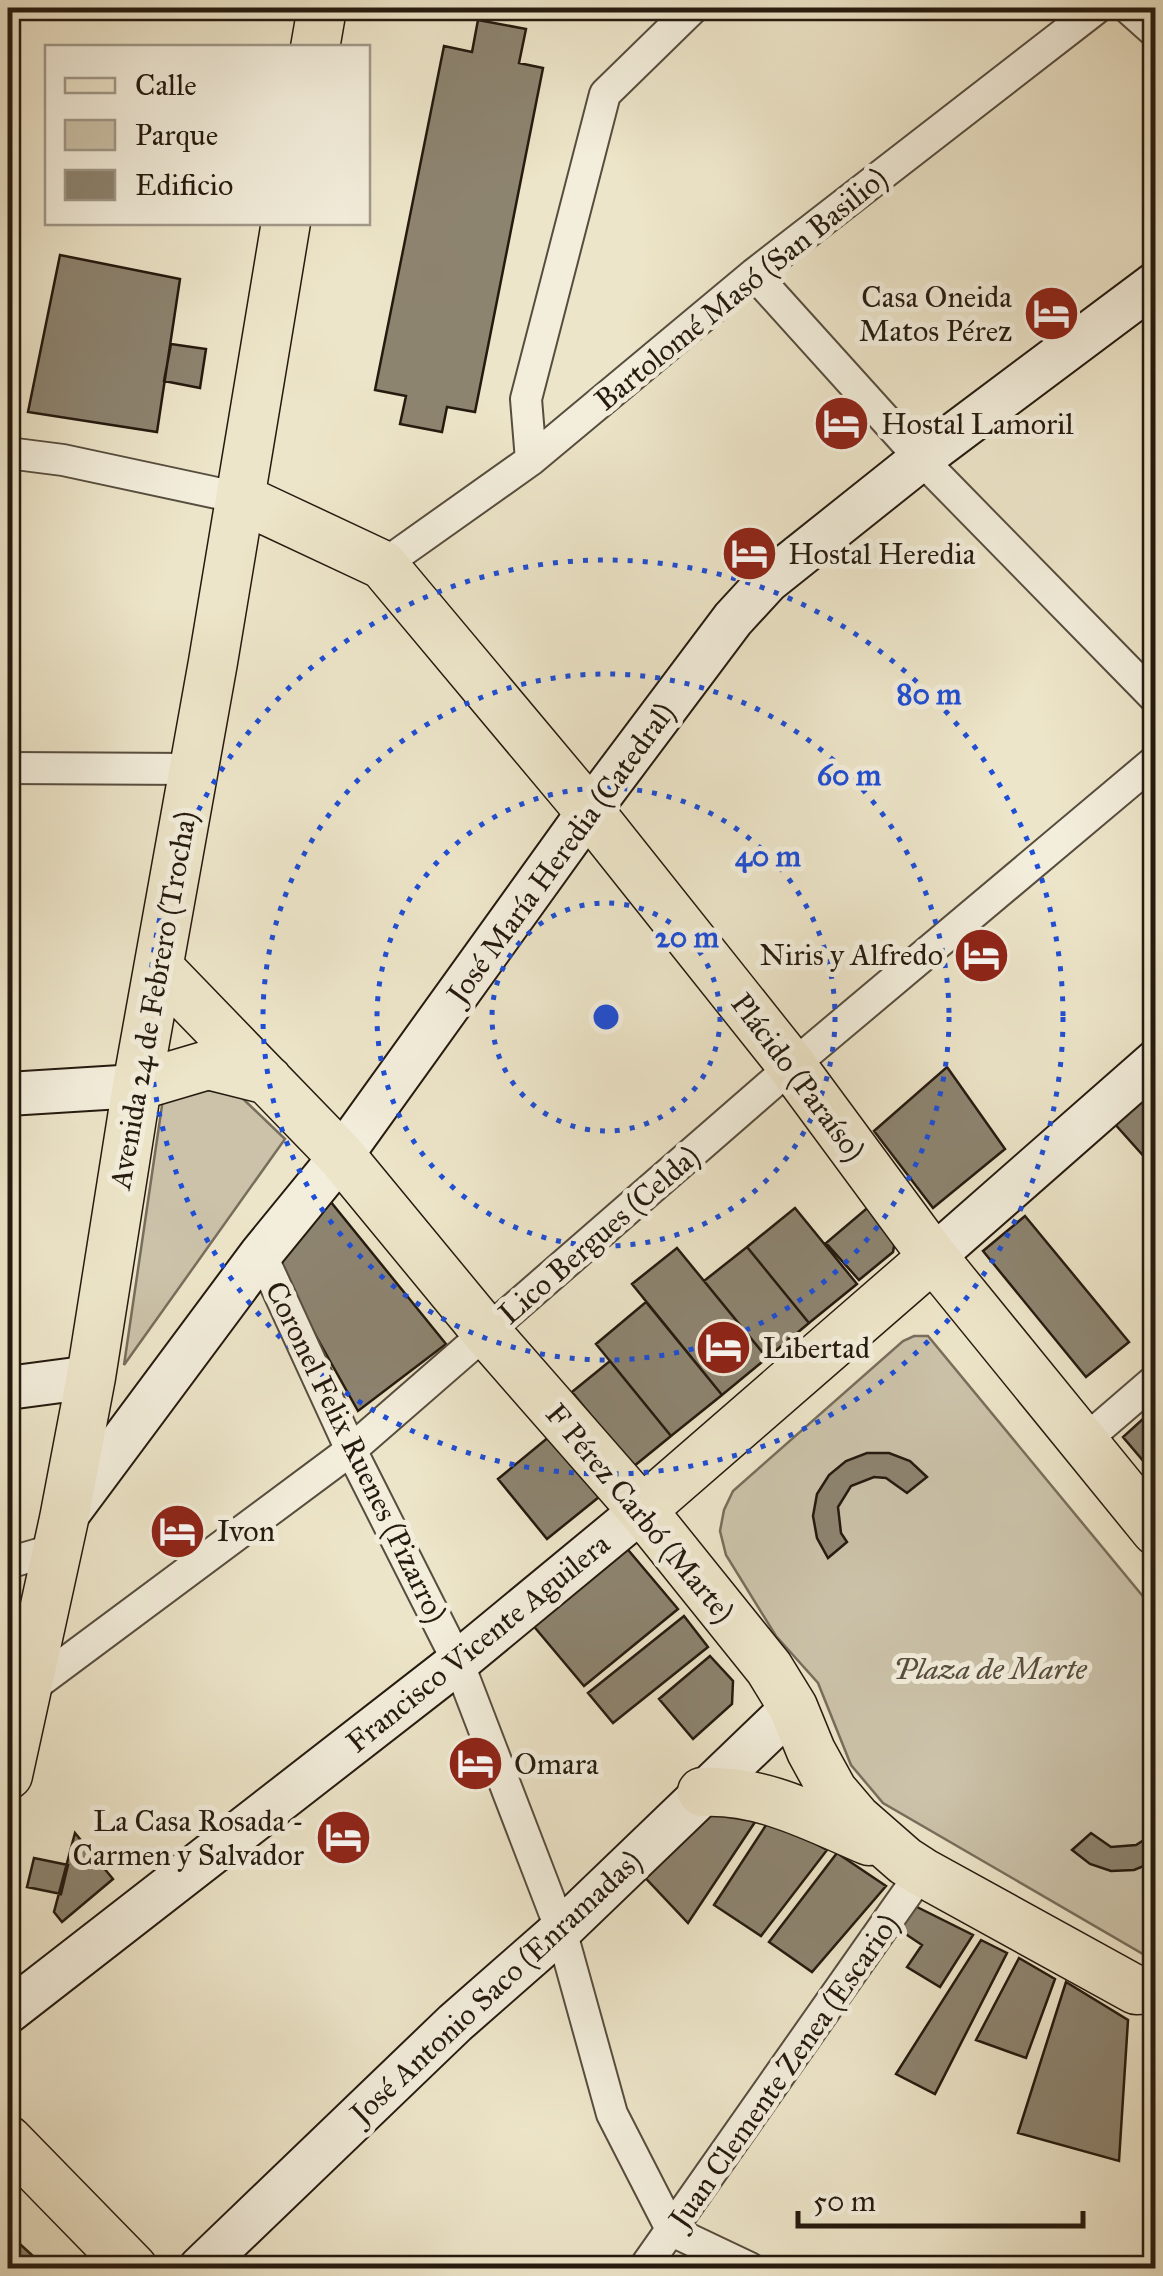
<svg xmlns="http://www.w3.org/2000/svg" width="1163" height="2276" viewBox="0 0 1163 2276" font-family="'IM FELL Great Primer',serif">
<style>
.green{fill:#cbc2a9;stroke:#786e5c;stroke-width:2.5}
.building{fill:#8d8470;stroke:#251a0f;stroke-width:2.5}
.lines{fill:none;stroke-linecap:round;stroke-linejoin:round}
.street-casing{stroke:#574d3e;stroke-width:34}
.secondary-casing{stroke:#251a0f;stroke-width:46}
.primary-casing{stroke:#251a0f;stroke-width:51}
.street{stroke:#f3eedc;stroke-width:30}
.secondary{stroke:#f3eedc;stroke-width:42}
.primary{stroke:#ede5c9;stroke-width:48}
.ring{fill:none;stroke:#1d4ed8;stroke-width:5;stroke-dasharray:5 10}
.labels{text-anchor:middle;stroke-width:10;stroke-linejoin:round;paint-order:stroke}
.street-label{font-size:30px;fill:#251a0f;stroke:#f3eedc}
.poi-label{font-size:30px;fill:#251a0f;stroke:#f3eedc;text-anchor:start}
.park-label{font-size:30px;font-style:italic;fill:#574c3d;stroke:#f3eedc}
.centre{fill:#1d4ed8;stroke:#f3eedc;stroke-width:5}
.ring-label{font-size:30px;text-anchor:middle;font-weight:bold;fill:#1d4ed8;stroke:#f3eedc;stroke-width:10;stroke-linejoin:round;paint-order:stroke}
</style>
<rect width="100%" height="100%" fill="#ede5c9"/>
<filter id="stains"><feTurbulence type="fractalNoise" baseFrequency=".002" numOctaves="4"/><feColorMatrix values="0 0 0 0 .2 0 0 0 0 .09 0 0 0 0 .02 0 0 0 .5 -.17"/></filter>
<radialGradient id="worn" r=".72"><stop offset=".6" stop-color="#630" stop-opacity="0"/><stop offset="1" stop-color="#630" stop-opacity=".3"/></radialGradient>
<path class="green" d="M165,1085l73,9 47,45 -161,226z
M914,1336h14l227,275v350l-272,-158 -32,-38 -33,-82 -42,-47 -50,-81 -6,-24 4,-21 9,-19 170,-150z"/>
<path class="building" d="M478,20l48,9 -7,34 24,5 -68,344 -28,-5 -5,25 -42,-8 6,-28 -31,-6 69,-344 28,6z
M60,255l120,24 -23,153 -129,-20z
M171,344l35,5 -6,39 -36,-7z
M947,1067l58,82 -72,59 -59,-77z
M1156,1088v82l-43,-48z
M326,1196l120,148 -88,67 -84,-150z
M872,1204l24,31 -3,17 -34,28 -33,-37z
M795,1208l62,76 -48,39 -62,-76z
M1025,1216l104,126 -43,35 -103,-126z
M747,1247l62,76 -42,35 -63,-77z
M677,1248l90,110 -45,37 -90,-111z
M646,1302l76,93 -51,41 -75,-92z
M610,1361l61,75 -38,31 -61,-75z
M1156,1407v69l-33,-39z
M550,1436l49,61 -52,42 -49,-60z
M867,1453h22l21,8 17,16 -20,16 -21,-15 -12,-1 -23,9 -13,21 3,26 6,9 -19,16 -11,-20 -4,-22 4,-22 12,-19 17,-14z
M624,1545l54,64 -94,77 -53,-63z
M684,1616l24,31 -95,76 -25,-30z
M710,1656l23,25 -1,23 -39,35 -34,-40z
M716,1799l43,17 -71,107 -51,-54z
M770,1819l57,31 -66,86 -47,-31z
M1156,1826v35l-22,9 -23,1 -21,-7 -18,-14 19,-17 20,14 25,-2 11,-7z
M75,1833l38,46 -51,43 -8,-10z
M837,1853l49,33 -74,86 -43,-30z
M34,1858l34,7 -7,29 -34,-7z
M913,1905l60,30 -33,52 -33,-20 15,-22 -24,-16z
M981,1940l26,13 -72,141 -39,-20z
M1019,1958l36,21 -29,79 -50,-18z
M1066,1982l62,38 -9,141 -101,-28z
M9,2234l37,34h-38z"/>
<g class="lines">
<defs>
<path id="street" d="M1128,8l28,25
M754,274l167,185 235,240
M8,453l55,7 177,38
M531,460l-5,-61 79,-305 88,-86
M383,565l148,-105 223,-186 343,-266
M8,768l185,1
M261,1254l90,196 107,212 103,268 51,184 60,117 78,37
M1083,1442l73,-63
M8,1563l48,-14
M27,1691l324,-241 441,-384 364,-306
M644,2268l278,-396"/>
<path id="secondary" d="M8,1094l129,-8
M933,1257l223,-196
M8,1388l83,-11
M64,1519l197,-265 80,-98 248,-345 144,-192 35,-38 153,-122 235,-176
M8,2012l450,-350 184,-152
M200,2268l255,-245 106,-93 232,-223"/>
<path id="primary" d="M315,48l7,-40
M240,498l143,67 206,246 203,255 141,191 223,274
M159,968l182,188 146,177 155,177 127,158 24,39 18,44 22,40 24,28 48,42 17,11 214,118 20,-1
M137,1086l71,-21 60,15
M642,1510l291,-253
M8,1775l56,-256 27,-142 46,-291 76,-424 73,-440
M702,1792c60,-3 113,26 167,49
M8,2140l125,128"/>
</defs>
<use href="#street" class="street-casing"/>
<use href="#secondary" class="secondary-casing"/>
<use href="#primary" class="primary-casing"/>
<use href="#street" class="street"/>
<use href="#secondary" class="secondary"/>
<use href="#primary" class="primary"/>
</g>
<g class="ring">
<circle cx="606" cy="1017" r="114"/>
<circle cx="606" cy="1017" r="229"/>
<circle cx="606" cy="1017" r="343"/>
<circle cx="606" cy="1017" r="457"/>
</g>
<defs>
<symbol id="hotel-disc" viewBox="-11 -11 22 22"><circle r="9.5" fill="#8f2418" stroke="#f3eedc"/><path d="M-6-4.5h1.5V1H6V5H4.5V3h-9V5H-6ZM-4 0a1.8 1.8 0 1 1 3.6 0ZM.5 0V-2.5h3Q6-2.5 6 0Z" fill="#fff"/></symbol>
</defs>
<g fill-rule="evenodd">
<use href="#hotel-disc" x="1020" y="282" width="63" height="63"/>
<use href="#hotel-disc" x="810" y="392" width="63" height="63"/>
<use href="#hotel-disc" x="718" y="522" width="63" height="63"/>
<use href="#hotel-disc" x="950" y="924" width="63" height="63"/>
<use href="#hotel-disc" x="692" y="1316" width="63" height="63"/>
<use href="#hotel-disc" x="146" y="1500" width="63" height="63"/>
<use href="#hotel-disc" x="444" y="1732" width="63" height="63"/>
<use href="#hotel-disc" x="312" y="1806" width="63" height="63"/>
</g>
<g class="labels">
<g class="street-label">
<text transform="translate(741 289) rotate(-39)" y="10">Bartolomé Masó (San Basilio)</text>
<text transform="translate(561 853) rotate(-54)" y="10">José María Heredia (Catedral)</text>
<text transform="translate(153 1000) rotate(-80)" y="10">Avenida 24 de Febrero (Trocha)</text>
<text transform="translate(798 1077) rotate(53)" y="10">Plácido (Paraíso)</text>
<text transform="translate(599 1235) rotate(-41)" y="10">Lico Bergues (Celda)</text>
<text transform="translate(356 1452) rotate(64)" y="10">Coronel Felix Ruenes (Pizarro)</text>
<text transform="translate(640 1513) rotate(50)" y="10">F Pérez Carbó (Marte)</text>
<text transform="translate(478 1643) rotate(-39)" y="10">Francisco Vicente Aguilera</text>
<text transform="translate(496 1987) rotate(-43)" y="10">José Antonio Saco (Enramadas)</text>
<text transform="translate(784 2071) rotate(-55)" y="10">Juan Clemente Zenea (Escario)</text>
</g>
<g class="poi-label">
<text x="1012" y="307" text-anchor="end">Casa Oneida<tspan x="1012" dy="34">Matos Pérez</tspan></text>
<text x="881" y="434">Hostal Lamoril</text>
<text x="788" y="564">Hostal Heredia</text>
<text x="943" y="965" text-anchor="end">Niris y Alfredo</text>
<text x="763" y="1358">Libertad</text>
<text x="217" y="1541">Ivon</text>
<text x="514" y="1774">Omara</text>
<text x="304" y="1831" text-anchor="end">La Casa Rosada -<tspan x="304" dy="34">Carmen y Salvador</tspan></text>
</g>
<g class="park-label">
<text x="990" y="1679">Plaza de Marte</text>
</g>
</g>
<circle cx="606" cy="1017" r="15" class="centre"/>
<g class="ring-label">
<text x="929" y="704">80 m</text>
<text x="849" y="785">60 m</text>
<text x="768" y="866">40 m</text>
<text x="687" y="947">20 m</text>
</g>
<rect width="1163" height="2276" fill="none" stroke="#ede5c9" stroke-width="40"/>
<rect x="10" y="10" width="1143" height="2256" fill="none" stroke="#251a0f" stroke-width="5"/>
<rect x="20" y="20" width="1123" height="2236" fill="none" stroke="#251a0f" stroke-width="2.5"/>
<rect x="45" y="45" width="325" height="180" fill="#f3eedc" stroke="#a1998a" stroke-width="2.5"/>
<rect x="65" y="78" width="50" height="15" fill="#ede5c9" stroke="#a1998a" stroke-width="2.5"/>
<text x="135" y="95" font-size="30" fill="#251a0f">Calle</text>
<rect x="65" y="120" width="50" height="30" fill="#cbc2a9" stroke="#a1998a" stroke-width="2.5"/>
<text x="135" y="145" font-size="30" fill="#251a0f">Parque</text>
<rect x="65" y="170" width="50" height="30" fill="#8d8470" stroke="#a1998a" stroke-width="2.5"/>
<text x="135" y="195" font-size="30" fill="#251a0f">Edificio</text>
<path d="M798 2211v15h285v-15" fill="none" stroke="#251a0f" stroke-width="5"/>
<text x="813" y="2211" font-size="30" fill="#251a0f" stroke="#f3eedc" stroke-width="8" paint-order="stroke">50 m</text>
<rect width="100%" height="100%" filter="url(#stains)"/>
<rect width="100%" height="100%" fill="url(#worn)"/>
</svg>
